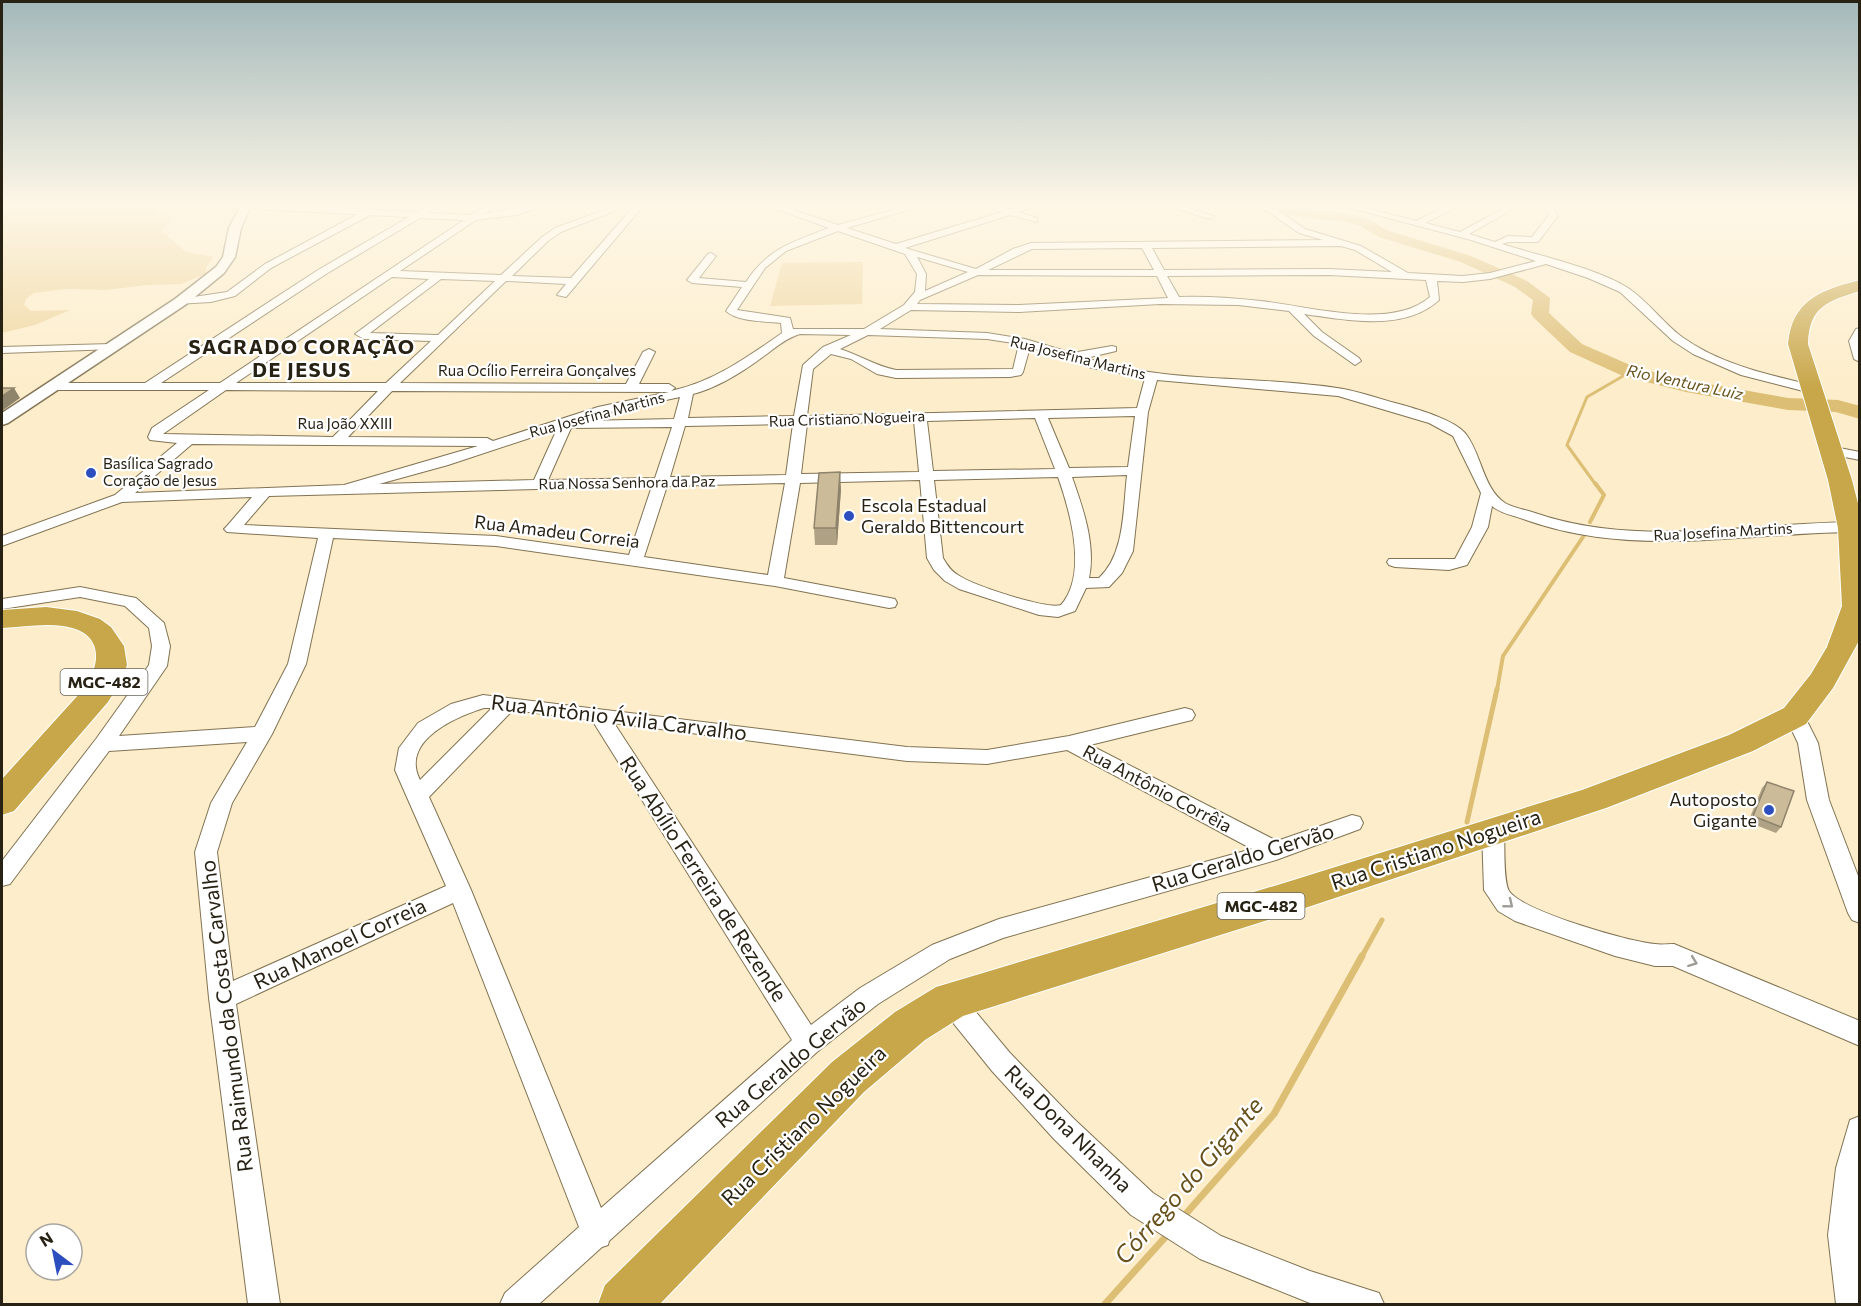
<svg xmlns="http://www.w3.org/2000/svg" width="1861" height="1306" viewBox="0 0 1861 1306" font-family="Commissioner,sans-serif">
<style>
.green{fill:#eed59e}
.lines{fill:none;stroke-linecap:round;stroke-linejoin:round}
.stream-far3{stroke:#ddbe75;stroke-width:3}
.stream-far2{stroke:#ddbe75;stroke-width:4}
.stream-far1{stroke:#ddbe75;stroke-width:5}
.stream{stroke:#ddbe75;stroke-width:7}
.river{fill:#ddbe75;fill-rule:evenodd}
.minor-casing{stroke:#817353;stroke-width:2}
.tertiary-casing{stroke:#817353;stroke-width:3}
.trunk-casing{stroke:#fff;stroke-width:2}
.minor{fill:#fff;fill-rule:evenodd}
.tertiary{fill:#fff;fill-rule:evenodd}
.trunk{fill:#c8a64a;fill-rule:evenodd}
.wall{fill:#afa184}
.shaded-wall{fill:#8e836b}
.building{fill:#cbbb99;stroke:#8e836b;stroke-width:1.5}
.oneway{stroke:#9e9c96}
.poi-dot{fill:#2d4ebe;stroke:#fff;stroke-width:2}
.labels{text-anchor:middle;stroke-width:4.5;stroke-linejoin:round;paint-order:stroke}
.far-street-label{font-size:15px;fill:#282215;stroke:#fff}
.far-poi-label{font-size:15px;fill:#282215;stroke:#fff;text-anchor:start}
.far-water-label{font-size:16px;font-style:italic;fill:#68521c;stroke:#fff}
.shield{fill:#fff;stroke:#68645b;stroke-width:1.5}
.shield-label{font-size:16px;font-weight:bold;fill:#282215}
.poi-label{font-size:18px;fill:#282215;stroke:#fff;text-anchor:start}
.street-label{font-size:18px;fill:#282215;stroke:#fff}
.far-district-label{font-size:20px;font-weight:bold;letter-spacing:1.5px;fill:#282215;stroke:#fff}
.near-street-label{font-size:21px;fill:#282215;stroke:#fff}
.near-water-label{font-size:24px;font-style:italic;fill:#68521c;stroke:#fff}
</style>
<rect width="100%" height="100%" fill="#fdedca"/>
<path class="green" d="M50,205h109l-4,6 16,7 -9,13 24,21 27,5 -6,9 -2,8 -24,10 -34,1 -41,5 -40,-1 -32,4 -8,6 -2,6 7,6 39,-1 -35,15 -33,8v-121z
M863,262l-1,42 -92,2 12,-43z"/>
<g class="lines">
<path class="stream-far3" d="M1596,485l-29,-40 20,-48 43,-25"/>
<path class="stream-far2" d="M1590,522l14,-27 -9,-12
M1497,690l6,-34 82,-122"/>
<path class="stream-far1" d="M1467,822l30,-133
M1361,958l21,-38"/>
<path class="stream" d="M1183,1217l91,-103 88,-158
M1105,1304l64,-71"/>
<path class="river" d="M1267,205h20l8,3 53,6 22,6 19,11 82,25 56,25 23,17 -1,15 33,31 55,24 49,12 102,18 50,2 22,6v13l-24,-7 -48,-2 -102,-18 -63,-16 -53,-24 -36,-34 -3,-4 2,-14 -18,-13 -54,-25 -82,-25 -19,-11 -13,-4 -54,-6 -24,-8z"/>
<defs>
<path id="minor" d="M230,205h51l136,7 13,-7h10l-12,8 43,2 15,-10h10l-11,9 47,-9h13l-28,10 -41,5 -76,51 101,4 41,-38 13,-9 63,-23h12l-69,27 -13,9 -36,35 59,2 64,-73h9l-78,92 -9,-2 9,-11 -60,-3 -106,102 226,1 17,-32 6,-3 6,3 -16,32h30l6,4 -4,3c42,-9 77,-34 111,-58l-1,-10c-17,-2 -43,-1 -55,-12l16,-24 -50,-4 -5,-3 21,-26 3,-1 5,3 -17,22 47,4c22,-34 47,-40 83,-54l-64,-23h13l60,20 73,-20h14l-78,23 49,16 106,-32 -17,-7c9,0 16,3 24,4 7,1 20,-4 29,-4l-19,7 18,6v4l-27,-7 -105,33 71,21 37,-20 18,-6 292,-3 -24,-7 -29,-20 -16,-8h12l10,4 29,20 56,17 47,27 55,3 27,-3 46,-12 -65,-21 -131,-35h14l62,16 33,-16h11l-35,18 35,9 50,-27h10l-51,29 26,8 13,-6 24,1 17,-22 -2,-3 -11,-7c11,0 17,0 22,11l-20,26h-29l-7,2c35,11 97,25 126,44 20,13 35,35 54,49 39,28 88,38 133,49l2,3 -6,4 -70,-18 -48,-21 -20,-13 -53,-49 -32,-14 -42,-14 -56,15 -27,3 -26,-1 2,19c-35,32 -92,20 -135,14l18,18 37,26 2,3 -6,4 -41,-29 -25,-25 -51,-6 -78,-1 -141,8 -108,-2 -31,19 107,4 38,6 47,14 40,-7 4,1v4l-30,7c81,26 168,17 251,30 21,3 42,11 62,16 17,5 54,15 66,29 16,19 18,56 40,70 9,5 21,7 30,10 105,36 217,9 325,9v10c-114,0 -224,27 -334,-12 -10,-4 -25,-6 -34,-14l-4,21 -21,38 -18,5 -54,-3 -6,-2 -2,-3 2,-3h66l17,-32 9,-34 -28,-57 -24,-13 -91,-27 -181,-16 -9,32 -15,139 -11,22 -13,14 -23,1 -11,23 -17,6 -19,-2 -80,-26 -14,-8 -11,-11 -7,-12 -7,-78 -120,3 -16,95 111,21 2,4 -2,4 -6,1 -114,-22 -279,-40 -163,-8 -27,126 -34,70 -40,69 -15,49 16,129 213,-95 -51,-116 4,-22 19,-25 33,-19 32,-9 424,52 80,3 82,-14 116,-28 7,2 3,5 -3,5 -102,25 187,96 75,-26 8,2 3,6 -3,6 -84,31 -273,78 -53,21 -72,45 -61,48 -208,189 -1,4 -6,2 -63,57h-39l5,-11 74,-66 -126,-324 -217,101 44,300h-32l-39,-306 -14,-146 16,-49 36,-61 -138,9 -99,133 -8,2v-25l94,-122 53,-74 3,-19 -3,-18 -24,-22 -45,-9 -78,12v-10l78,-12 56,11 28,25 6,23 -3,20 -48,70 136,-9 33,-63 30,-126 -91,-6 -3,-3 3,-3 25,-29 -130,5 -120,44v-10l113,-41 62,-52 -27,-3 -2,-3 4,-9 57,-38h-157l-4,-1 -2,-3 2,-3h97l173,-113 91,-53 -39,-2 -99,53 -36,28 -24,6 -35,2v-4l4,-1 47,-7 38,-28 93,-50 -124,-6zM420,218l44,2 -244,163h-59l165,-109zM838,231l67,23 12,20 -2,18 -11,13 -40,24h-71l-3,-11 -53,-8 28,-42 21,-17zM1341,246l14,4 37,22 -63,-3 -165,1 -12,-22zM1142,248l12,22h-166l44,-21zM917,257l51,15 -43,19 1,-17zM978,275l179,1 11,22 -149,7 -102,-1 3,-4zM1329,275l97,5 4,17c-39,34 -122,9 -169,4 -27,-3 -55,-5 -82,-4l-12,-21zM392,277l37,2 -74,55 9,5 67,2 -45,42h-150zM441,279l54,2 -57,54 -68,-2zM800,334l51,1 -28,12 -20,18 -9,51 -106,2 5,-24c24,-6 51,-23 71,-38 11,-8 22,-18 36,-22zM868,335l119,4 32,5 -6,25 -117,1c-20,-4 -37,-15 -56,-21zM1030,347l62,21 53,10 -8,30 -330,8 6,-47 18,-15 20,5 26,15 19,4 114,-1 11,-2 2,-3zM226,390l152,1 -45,46 -170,-3zM392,391l277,1 -71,15 -105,34 -6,-3 -139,-1zM680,397l-6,22 -91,2 23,-8zM1135,416l-7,51 -59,1 -21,-50zM1035,418l20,51 -122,2 -6,-50zM914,421l5,51 -118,2 6,-50zM793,424l-7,51 -116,2 15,-51zM672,427l-17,51 -107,2 23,-52zM557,429l-23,51 -155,4 69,-19zM192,444l286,2 -134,39 -209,8zM1127,475c-4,34 -2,79 -28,103h-10c7,-33 -6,-70 -17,-101zM1058,477c12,34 30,97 3,128 -14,5 -89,-20 -103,-30 -7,-4 -11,-10 -15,-17l-9,-78zM785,483l-17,92 -124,-18 23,-71zM652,486l-23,69 -133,-19 -252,-11 25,-29zM484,708h8l-72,72c-20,-39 35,-63 64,-72zM513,710l79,10 200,320 -191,168 -130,-318 -42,-93zM614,723l293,38 80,3 80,-14 185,99 -253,70 -67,26 -72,43 -49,37z
M1164,205h14l36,11 -4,3z
M1860,328v34l-6,-3 -5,-18 7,-12z
M111,344l4,1v4l-113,4v-6z
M1829,446l31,6v8l-36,-7 -2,-3 2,-3z
M1795,709l7,2 16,32 11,57 31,81v42l-8,-3 -4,-7 -41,-113 -9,-57 -13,-27 3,-5z
M1493,823l8,2 3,6c1,14 -1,49 5,60 13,20 120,51 146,53 6,1 13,0 19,0l186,77v25l-187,-80h-18l-40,-10 -100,-35 -17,-10 -14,-21 -2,-59 3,-6z
M951,989l9,4 50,60 64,66 79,74 68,43 89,35 69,22 5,11 -74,-1 -110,-44 -69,-44 -77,-76 -62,-68 -50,-62 -4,-8 4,-8z
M1860,1116v188h-24l-8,-69 8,-67 14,-48z"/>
<path id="tertiary" d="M241,205h10l-10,23 -6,29 -11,16 -39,32 -177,118 -6,2v-12l173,-114 41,-32 7,-10 6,-29z"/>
<path id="trunk" d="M1860,280v11c-33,10 -51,16 -52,53l44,136 8,31v128l-27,49 -27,36 -53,27 -147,57 -322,107 -321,101 -38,24 -61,52 -204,212h-62l7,-19 227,-223 63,-50 41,-25 348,-104 298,-93 147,-55 55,-27 27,-34 16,-27 15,-41 -4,-78 -10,-48 -40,-136c4,-44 33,-54 72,-64z
M46,607l31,4 23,8 11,8 13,19 3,19 -5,15 -14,22 -94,109 -12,4v-36l78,-86c22,-26 26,-61 -17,-67 -20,-3 -41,1 -61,2v-18z"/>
</defs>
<use href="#minor" class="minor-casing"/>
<use href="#tertiary" class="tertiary-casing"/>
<use href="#trunk" class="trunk-casing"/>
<use href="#minor" class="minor"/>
<use href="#tertiary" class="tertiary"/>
<use href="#trunk" class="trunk"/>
</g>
<path class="wall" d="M841,489l-4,56h-22l-1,-17z
M1767,782l14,45 -5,6 -28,-11 14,-34z"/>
<path class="shaded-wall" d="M14,388l6,10 -18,13v-15z
M840,472l1,17 -4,56 -1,-17z"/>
<path class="building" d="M2,388h12l-12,8z
M840,472l-4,56h-22l5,-55z
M1767,782l27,9 -13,36 -28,-11z"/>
<defs><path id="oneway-chevron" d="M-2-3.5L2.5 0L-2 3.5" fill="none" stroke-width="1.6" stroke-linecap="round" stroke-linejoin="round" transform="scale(1.5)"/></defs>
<g class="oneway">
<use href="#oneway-chevron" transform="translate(1509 904) rotate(39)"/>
<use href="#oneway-chevron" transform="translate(1693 962) rotate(21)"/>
</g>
<linearGradient id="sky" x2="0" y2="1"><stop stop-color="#a3b8ba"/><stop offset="0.53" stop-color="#fef7e7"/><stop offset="1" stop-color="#fef7e7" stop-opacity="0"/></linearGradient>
<rect width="1861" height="388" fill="url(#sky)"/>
<g class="poi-dot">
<circle cx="91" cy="473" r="6"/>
<circle cx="849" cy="516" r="6"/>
<circle cx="1769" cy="810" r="6"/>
</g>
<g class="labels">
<g class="far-street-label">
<text transform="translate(1078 358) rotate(14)" y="5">Rua Josefina Martins</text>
<text x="537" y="376">Rua Ocílio Ferreira Gonçalves</text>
<text transform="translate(597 415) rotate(-15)" y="5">Rua Josefina Martins</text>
<text transform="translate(847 419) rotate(-2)" y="5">Rua Cristiano Nogueira</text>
<text x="345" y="429">Rua João XXIII</text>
<text transform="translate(627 483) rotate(-1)" y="5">Rua Nossa Senhora da Paz</text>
<text transform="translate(1723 532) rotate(-3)" y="5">Rua Josefina Martins</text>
</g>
<g class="far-poi-label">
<text x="103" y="469">Basílica Sagrado<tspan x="103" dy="17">Coração de Jesus</tspan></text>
</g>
<g class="far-water-label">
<text transform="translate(1685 382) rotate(12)" y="6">Rio Ventura Luiz</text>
</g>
<g class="shield">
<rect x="60.5" y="669" width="87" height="26" rx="4.5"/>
<rect x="1217.5" y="893" width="87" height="26" rx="4.5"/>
</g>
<g class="shield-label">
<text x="104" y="688">MGC-482</text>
<text x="1261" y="912">MGC-482</text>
</g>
<g class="poi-label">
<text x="861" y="512">Escola Estadual<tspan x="861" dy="21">Geraldo Bittencourt</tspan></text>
<text x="1757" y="806" text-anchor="end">Autoposto<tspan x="1757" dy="21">Gigante</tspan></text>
</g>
<g class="street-label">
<text transform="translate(557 532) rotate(7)" y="6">Rua Amadeu Correia</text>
<text transform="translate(1157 789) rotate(28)" y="6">Rua Antônio Corrêia</text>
</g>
<g class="far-district-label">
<text x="302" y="354">SAGRADO CORAÇÃO<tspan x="302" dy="23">DE JESUS</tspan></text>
</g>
<g class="near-street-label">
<text transform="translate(619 718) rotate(7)" y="7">Rua Antônio Ávila Carvalho</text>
<text transform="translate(1436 850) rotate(-18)" y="7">Rua Cristiano Nogueira</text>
<text transform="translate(1243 858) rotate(-17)" y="7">Rua Geraldo Gervão</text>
<text transform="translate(703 879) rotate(57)" y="7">Rua Abílio Ferreira de Rezende</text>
<text transform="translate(340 944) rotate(-25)" y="7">Rua Manoel Correia</text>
<text transform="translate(227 1016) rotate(-97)" y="7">Rua Raimundo da Costa Carvalho</text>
<text transform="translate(791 1063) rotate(-40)" y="7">Rua Geraldo Gervão</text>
<text transform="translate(804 1126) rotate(-44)" y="7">Rua Cristiano Nogueira</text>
<text transform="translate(1068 1129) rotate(45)" y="7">Rua Dona Nhanha</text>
</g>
<g class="near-water-label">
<text transform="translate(1189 1181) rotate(-49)" y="8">Córrego do Gigante</text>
</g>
</g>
<rect width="1861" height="1306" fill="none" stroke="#282215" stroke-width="6"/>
<g transform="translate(54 1252) rotate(328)"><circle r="28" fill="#ffffff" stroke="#a9a7a1" stroke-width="1.5"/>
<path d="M0-4.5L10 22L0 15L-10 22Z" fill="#2d4ebe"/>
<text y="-9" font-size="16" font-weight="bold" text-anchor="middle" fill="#282215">N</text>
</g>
</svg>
